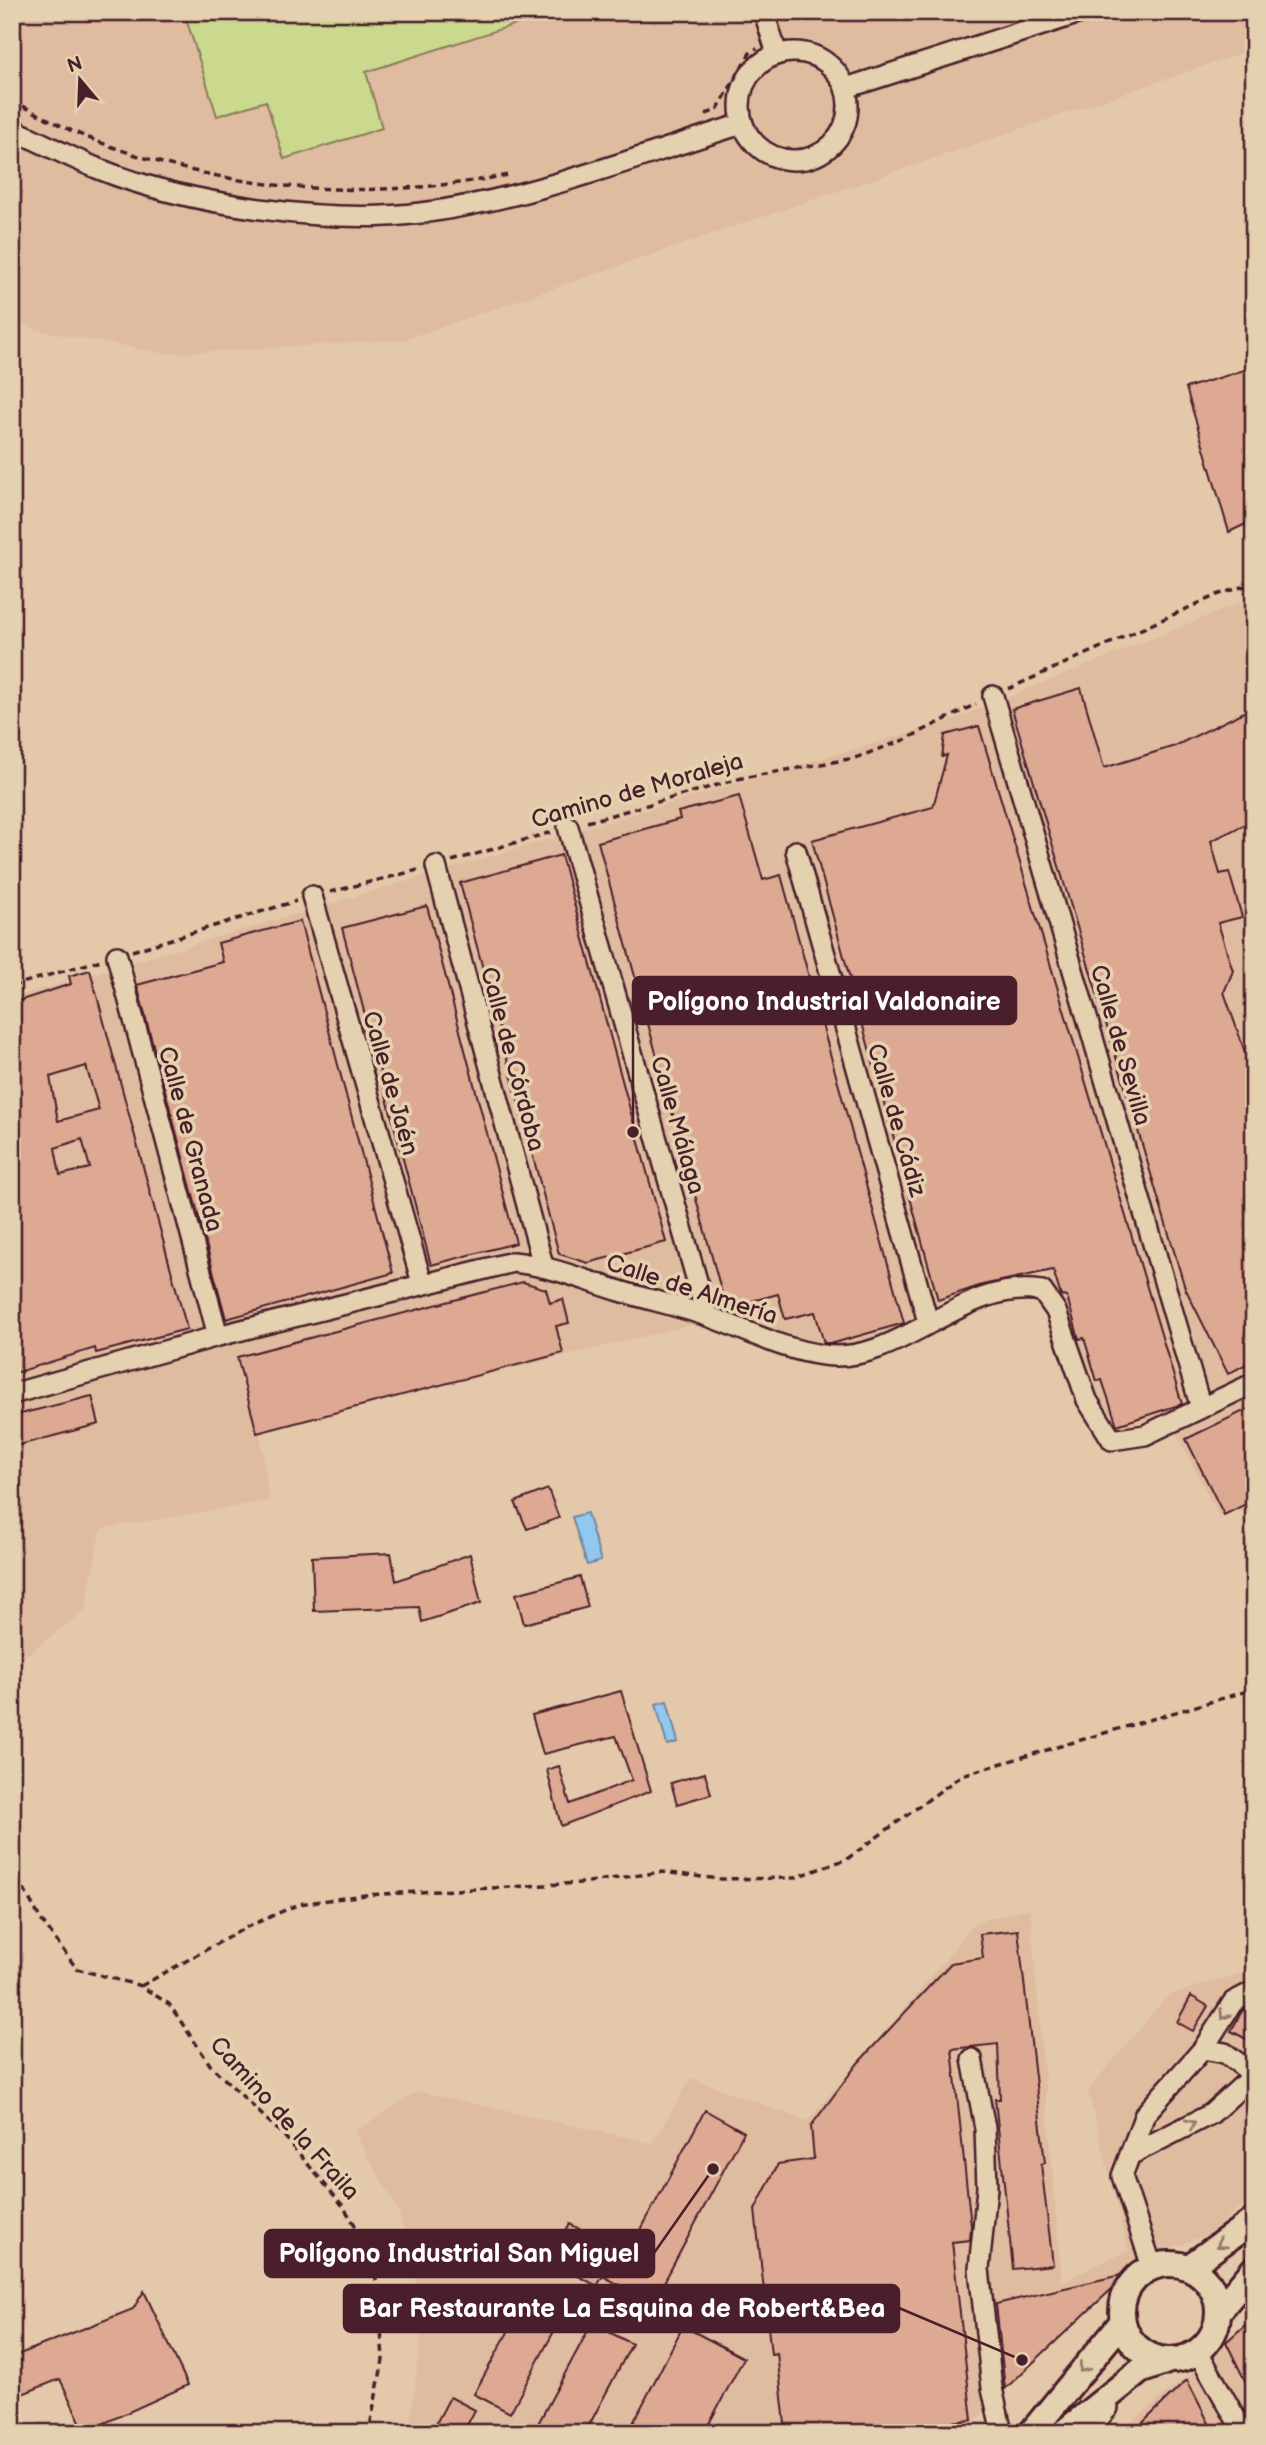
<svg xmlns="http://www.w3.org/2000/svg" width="1266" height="2445" viewBox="0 0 1266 2445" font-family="'Balsamiq Sans',sans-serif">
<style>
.built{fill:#dfbca0}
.green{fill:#cad98d;stroke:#8a7c5c;stroke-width:2}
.water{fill:#90c8ef;stroke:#7484a1;stroke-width:2}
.building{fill:#dea993;stroke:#4a1f2b;stroke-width:2;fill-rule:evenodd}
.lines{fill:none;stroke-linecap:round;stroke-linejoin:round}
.minor-casing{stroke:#4a1f2b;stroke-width:24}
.major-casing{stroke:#4a1f2b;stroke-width:30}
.path{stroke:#4a1f2b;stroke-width:3.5;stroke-dasharray:7 5;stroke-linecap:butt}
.minor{stroke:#e4d1af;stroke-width:19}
.major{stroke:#e4d1af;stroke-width:24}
.oneway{stroke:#97786d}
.labels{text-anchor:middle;stroke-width:7;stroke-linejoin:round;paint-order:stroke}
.street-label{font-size:24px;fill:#4a1f2b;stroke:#e4d1af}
.leader{fill:none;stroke:#4a1f2b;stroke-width:2.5}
.callout-dot{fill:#4a1f2b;stroke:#e4d1af;stroke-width:2.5}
.callout{fill:#4a1f2b;stroke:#4a1f2b;stroke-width:2.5}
.callout-label{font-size:26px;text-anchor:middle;font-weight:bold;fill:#fff}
</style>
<rect width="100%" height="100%" fill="#e3c9a9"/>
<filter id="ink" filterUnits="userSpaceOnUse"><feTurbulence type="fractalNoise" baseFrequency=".0143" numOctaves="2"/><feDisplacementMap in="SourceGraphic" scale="14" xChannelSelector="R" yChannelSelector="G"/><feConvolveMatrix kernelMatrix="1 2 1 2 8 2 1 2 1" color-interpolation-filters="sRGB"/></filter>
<g filter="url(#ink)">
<path class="built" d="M12,12h1242v37l-851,291 -236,14 -130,-24 -25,-11z
M1254,597v906l-34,16 -53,-104 -56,14 -68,-163 -106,38 -41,33 -75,12 -97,-32 -464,113 9,71 -168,28 -16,82 -73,55v-668l943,-279z
M1030,1908l32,374 66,-32 -40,-160 80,-95 86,-25v225l-47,40 -74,27 -169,171h-549l-4,-14 12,-107 -25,-102 -44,-78 63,-41 235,52 39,-65 116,43 101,-116 67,-83z
M1254,2321v112h-136l131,-106z"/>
<path class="green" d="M184,12h370l-188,60 16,56 -98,31 -18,-58 -49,15z"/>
<path class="water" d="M587,1513l14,48 -14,4 -15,-48z
M667,1701l11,41 -11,3 -11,-41z"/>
<path class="building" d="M1254,367v153l-25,12 -43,-144z
M1081,688l23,80 71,-22 79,-39v113l-43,21 9,33 9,-2 13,45 -24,6 15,48 -9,21 30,86v282l-26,14 -43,-86 -173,-579z
M979,726l203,678 -65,21 -15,-45 -5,1 -13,-43 -5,1 -12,-42 -6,-1 -8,-26 -71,15 -44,15 -126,-460 121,-33 14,-52 -5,2 3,-22z
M739,796l24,84 18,-5 123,448 -70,20h-10l-9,-31 -30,7 -7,-25 -52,14 -128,-466 82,-23 -2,-7z
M561,855l105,387 -78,21 -29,-9 -99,-371z
M427,906l89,337 -85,22 -89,-337z
M300,921l93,352 -167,46 -89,-334 86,-23 -5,-19z
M90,970l97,359 -91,24 -1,-5 -83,26v-371l59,-19 -2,-8zM86,1066l13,44 -41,11 -8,-44zM82,1139l8,29 -30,7 -5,-27z
M523,1282l23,7 4,14 13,-4 6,24 -13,3 7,27 -306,80 -20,-76z
M92,1396l7,28 -87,23v-31z
M1254,1406v94l-30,15 -38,-76z
M548,1489l11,29 -32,11 -12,-27z
M391,1553l5,28 74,-27 11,49 -59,19 -3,-15 -105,4 -2,-54z
M580,1577l8,30 -64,17 -8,-30z
M621,1691l30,100 -90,35 -14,-56 12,-4 11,38 62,-24 -16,-44 -73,18 -11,-39z
M705,1773l6,21 -34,10 -6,-21z
M1018,1930l27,233 -4,1 12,101 -40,4 -18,-170h5l-2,-55 -46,5 19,177 -1,14 -18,2 20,178 -21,2 1,11h-166l-9,-80 -6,1 -16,-144 23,-46 36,-5 -3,-33 47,-63 93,-100 32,-5 -3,-24z
M1191,1996l17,10 -15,25 -16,-9z
M1254,2005v38l-23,-12 11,-20z
M705,2110l39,22 -91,171 -50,-27 -6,10 -47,-25 20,-37 58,30z
M1129,2273l-58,54 -66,62 -9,-85z
M531,2290l35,19 -56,104 -36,-19z
M144,2291l44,94 -103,47 -25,-53 -48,19v-41l121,-48z
M1254,2317v82l-28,-57z
M592,2323l40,21 -47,89h-52z
M683,2326l61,32 -40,75h-76z
M1187,2380l27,53h-82l23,-22z
M450,2397l25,13 -12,23h-32z"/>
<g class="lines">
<defs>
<path id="minor" d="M764,12l13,42
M740 106a54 54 0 1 1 108 0a54 54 0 1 1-108 0Z
M846,88l237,-76
M12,129c29,13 57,28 87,40 86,35 230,56 322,44 110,-14 217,-57 321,-89
M993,696l208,712
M568,827l139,489
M796,851l132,471
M436,866l107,399
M312,896l110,387
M117,956l101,380
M12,1394l206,-58 295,-74c38,4 71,18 107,29 29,9 59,15 87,25 38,13 75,34 116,39 78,11 139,-77 219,-64l14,20 31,89 25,40 33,-5 109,-52
M1203,2049l30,-47 21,-11
M972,2059l13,69 2,60 -8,81 13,119 10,45
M1130,2155l81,-41 43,-39 -29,-22 -22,-4 -58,65 -23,62 30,91
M1198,2352l46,81
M1085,2433l23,-25"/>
<path id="major" d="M1122 2312a48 48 0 1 1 96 0a48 48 0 1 1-96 0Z
M1189,2267l65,-47
M1218,2312l36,-43
M1031,2433l92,-112
M1063,2433l77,-62 30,-11"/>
</defs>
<use href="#minor" class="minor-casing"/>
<use href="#major" class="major-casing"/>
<path class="path" d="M12,101c26,12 51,27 77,37 134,54 278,64 419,37
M706,114l11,-4 33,-57 7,-5
M1008,689l209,-94 37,-12
M587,822l155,-44 113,-20 49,-18 72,-36
M452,861l100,-29
M330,892l88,-22
M132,951l164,-50
M12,986l89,-26
M12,1868l29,52 36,49 64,17 28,18 42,62 74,71 58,69 27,43 9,46 4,65 -12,61 2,12
M141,1986l106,-59 52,-23 66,-9 216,-12 81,-11 57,7 75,-1 53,-19 115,-84 292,-86"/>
<use href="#minor" class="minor"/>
<use href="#major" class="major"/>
</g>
<defs><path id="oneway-chevron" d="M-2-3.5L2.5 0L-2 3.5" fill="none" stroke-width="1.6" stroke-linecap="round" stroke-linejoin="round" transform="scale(1.75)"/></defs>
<g class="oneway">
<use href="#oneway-chevron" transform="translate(1224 2015) rotate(123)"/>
<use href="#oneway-chevron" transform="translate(1191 2124) rotate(-25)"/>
<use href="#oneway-chevron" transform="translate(1221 2244) rotate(144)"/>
<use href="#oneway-chevron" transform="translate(1083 2368) rotate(129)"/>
</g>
</g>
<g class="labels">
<g class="street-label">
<text transform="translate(637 790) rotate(-16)" y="8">Camino de Moraleja</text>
<text transform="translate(1121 1045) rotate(74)" y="8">Calle de Sevilla</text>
<text transform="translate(513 1059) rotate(75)" y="8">Calle de Córdoba</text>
<text transform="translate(391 1083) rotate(74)" y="8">Calle de Jaén</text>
<text transform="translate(897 1120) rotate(74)" y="8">Calle de Cádiz</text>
<text transform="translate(678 1125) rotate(74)" y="8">Calle Málaga</text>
<text transform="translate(191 1139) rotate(75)" y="8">Calle de Granada</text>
<text transform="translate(692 1289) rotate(18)" y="8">Calle de Almería</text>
<text transform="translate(285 2118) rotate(48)" y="8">Camino de la Fraila</text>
</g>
</g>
<path class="leader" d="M633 1132L633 1001M713 2169L654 2253M1022 2360L899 2308"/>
<g class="callout-dot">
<circle cx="633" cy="1132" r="7"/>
<circle cx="713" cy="2169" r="7"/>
<circle cx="1022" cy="2360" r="7"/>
</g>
<g class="callout">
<rect x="633" y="977" width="383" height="47" rx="7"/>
<rect x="265" y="2230" width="389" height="47" rx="7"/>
<rect x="344" y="2285" width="555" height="47" rx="7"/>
</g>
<g class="callout-label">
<text x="824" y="1010">Polígono Industrial Valdonaire</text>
<text x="459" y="2262">Polígono Industrial San Miguel</text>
<text x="622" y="2317">Bar Restaurante La Esquina de Robert&amp;Bea</text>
</g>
<rect width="1266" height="2445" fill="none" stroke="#e4d1af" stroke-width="42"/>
<rect x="21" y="21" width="1224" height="2403" fill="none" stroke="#4a1f2b" stroke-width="2.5" filter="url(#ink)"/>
<g transform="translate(80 80) rotate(341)" stroke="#e4d1af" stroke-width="5" paint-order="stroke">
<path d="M0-5L12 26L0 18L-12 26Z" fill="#4a1f2b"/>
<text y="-10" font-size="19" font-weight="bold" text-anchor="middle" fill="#4a1f2b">N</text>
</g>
</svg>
